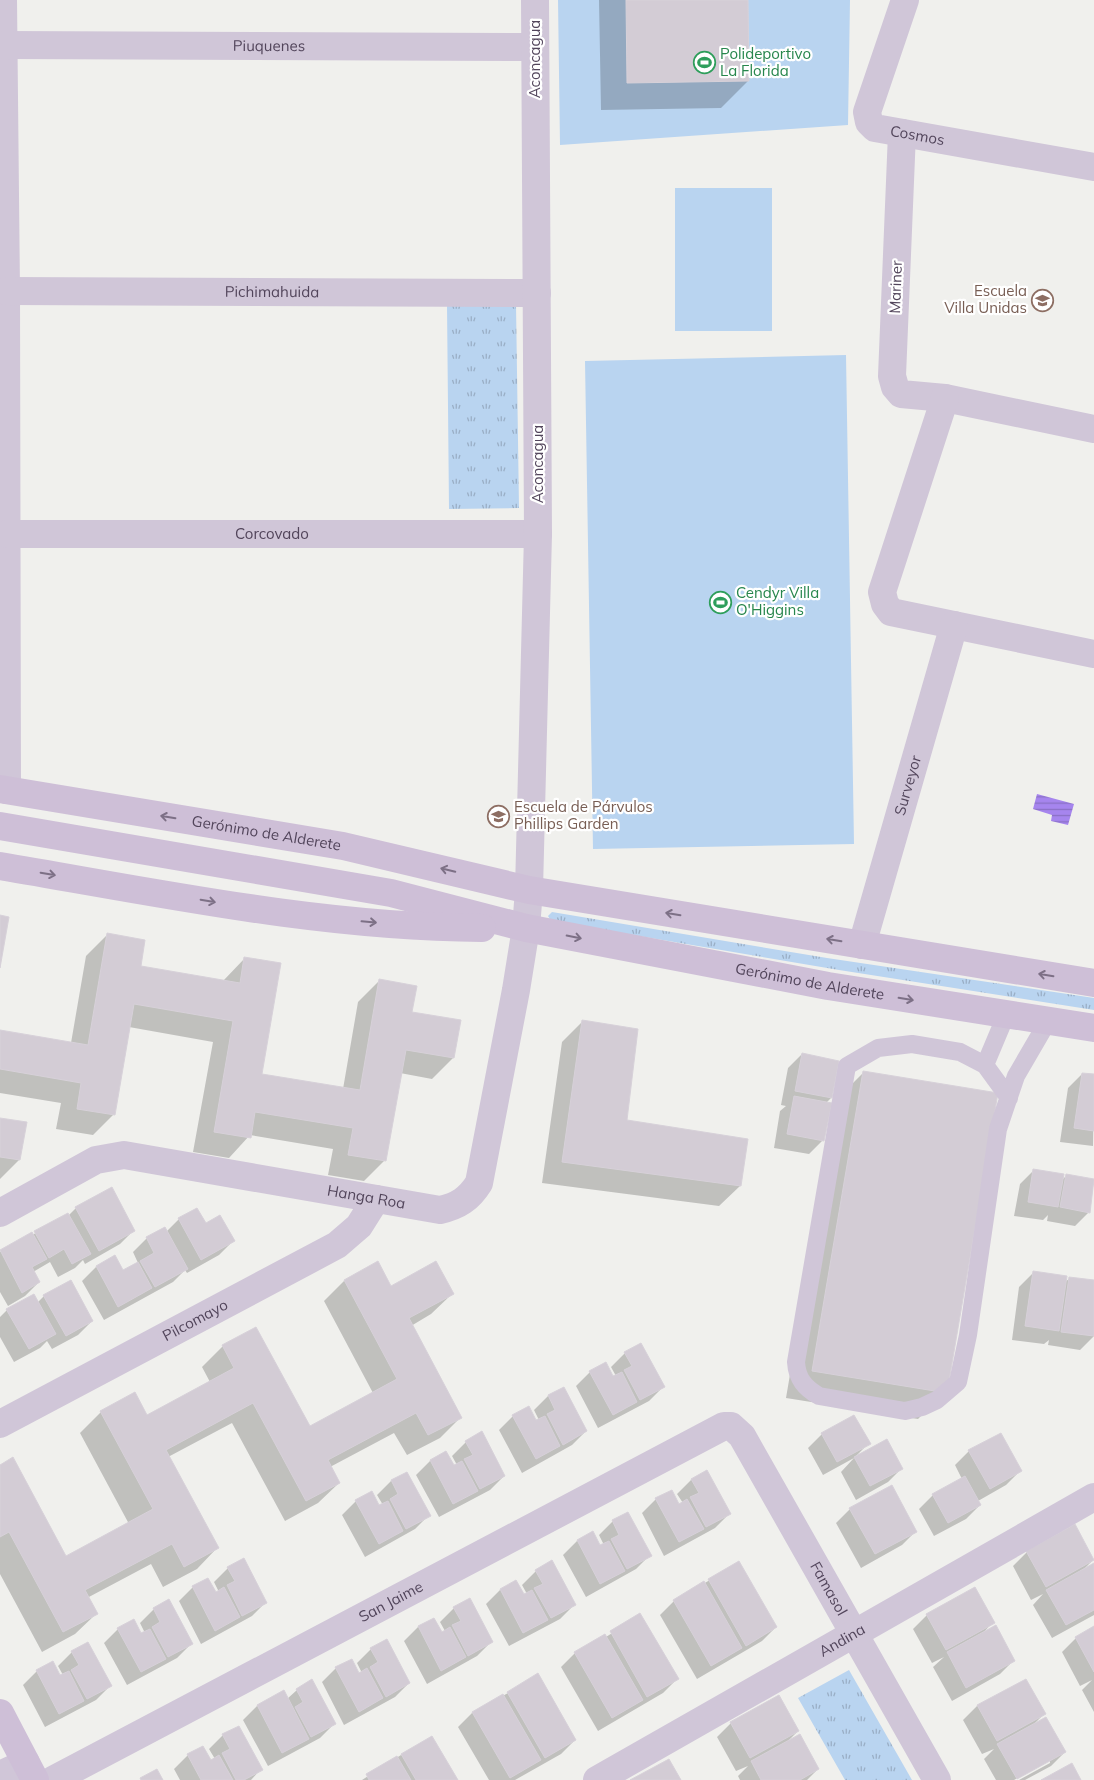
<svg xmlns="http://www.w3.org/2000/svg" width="1094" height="1780" viewBox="0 0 1094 1780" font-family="Mulish,sans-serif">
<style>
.grass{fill:url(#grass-tufts)}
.green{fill:#b9d4f0}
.water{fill:url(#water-rules)}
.shadow{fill:#0003}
.building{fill:#d3ccd5;stroke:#d7d1d9}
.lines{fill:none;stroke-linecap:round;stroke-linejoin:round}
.lane{stroke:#d0c6d8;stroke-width:18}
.street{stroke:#d0c6d8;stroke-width:28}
.secondary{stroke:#cebfd7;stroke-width:28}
.oneway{stroke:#7d7086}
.labels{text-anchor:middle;stroke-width:4.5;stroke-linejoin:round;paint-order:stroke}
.street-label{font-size:15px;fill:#52455b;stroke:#fff}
.leisure-label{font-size:15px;fill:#27864d;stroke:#fff;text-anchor:start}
.education-label{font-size:15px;fill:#785e54;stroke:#fff;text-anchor:end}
</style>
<defs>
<pattern id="grass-tufts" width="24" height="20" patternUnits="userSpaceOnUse" patternTransform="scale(1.25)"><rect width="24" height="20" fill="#b9d4f0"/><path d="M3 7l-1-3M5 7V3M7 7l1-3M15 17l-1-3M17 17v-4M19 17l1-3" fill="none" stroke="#99aec5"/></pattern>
<pattern id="water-rules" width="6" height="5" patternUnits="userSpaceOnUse" patternTransform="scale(1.25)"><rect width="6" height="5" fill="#a685ee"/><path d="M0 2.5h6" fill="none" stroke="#8a6fc4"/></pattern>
</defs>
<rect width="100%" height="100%" fill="#f0f0ed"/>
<path class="grass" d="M516,304l3,204 -70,1 -2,-204z
M552,912l275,46 267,40v12l-255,-40 -288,-49 -3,-5z
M849,1670l63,110h-67l-47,-82z"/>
<path class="green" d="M558,0h292l-2,125 -288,20z
M675,188h97v143h-97z
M846,355l8,489 -261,5 -8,-488z"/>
<path class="water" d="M1037,794l37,10 -6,21 -17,-4 1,-6 -19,-6z"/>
<path class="shadow" d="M599,0h148l1,81 -27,27 -120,2z
M107,935l33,32 83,14 22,-23 15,117 83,14 15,-87 21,-21 74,77 -21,21 -32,-6 -15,87 -21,21 -36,-6 5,-26 -83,-14 -21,23 -36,-6 20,-110 -84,-15 -15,87 -21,21 -37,-6 5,-26 -61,-10v-62l71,12 15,-87z
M582,1022l43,99 115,65 -21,20 -177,-23 20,-141z
M802,1054l29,44 -5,5 -3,37 -14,14 -35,-6 6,-37 6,-5 -5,-1 7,-37z
M864,1072l81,320 -27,27 -132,-21 51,-299z
M1082,1074l12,2 -1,70 -33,-4 8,-54z
M0,1119l19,41 -19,19z
M1034,1170l27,11 6,-6 27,5 -5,32 -14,14 -28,-5 1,-6 -5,5 -29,-4 6,-32z
M76,1208l58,22 -14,14 -35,20 -2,-4 -8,8 -17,9 -8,-15 -17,10 6,10 -14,14 -17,10 -8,-14v-40l68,-36z
M179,1219l26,6 28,16 -14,14 -32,18 -2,-3 -12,12 -69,38 -22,-39 14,-14 18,-10 9,15 15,-9 -5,-11 14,-14 17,-10 2,4z
M1033,1273l31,10 6,-5 24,3v55l-14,14 -32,-5 1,-5 -5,4 -32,-4 7,-53z
M344,1281l108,13 -21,20 -20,12 50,91 -21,21 -33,17 -13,-22 -64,34 9,16 -21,20 -33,18 -53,-98 -64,34 49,91 -20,21 -34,18 -12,-23 -64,34 9,16 -21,20 -33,18 -42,-78v-108l66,91 63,-33 -49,-91 21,-21 45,4 64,-34 -8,-15 21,-21 86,82 64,-35 -49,-92z
M44,1296l48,25 -14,14 -26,14 -5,-8 -7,7 -26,14 -14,-25v-20l7,-7 30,-7z
M625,1353l38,34 -14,14 -51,27 -22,-42 14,-14 23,6 3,-2 -5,-9z
M564,1389l22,42 -14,14 -50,28 -23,-43 14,-14 22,6 4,-2 -5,-10 14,-14z
M822,1434l47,9 -14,14 47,11 -14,14 -32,18 -15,-28 13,-14 -31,17 -15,-27z
M466,1442l38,34 -14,14 -51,27 -23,-42 14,-14 16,-8 7,14 4,-2 -5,-9z
M969,1451l51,20 -14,14 -28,16 2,4 -14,14 -32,17 -15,-27 14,-14 29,-16 -7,-14z
M706,1472l23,42 -14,14 -51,28 -22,-43 14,-14 23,6 4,-2 -6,-9 14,-14z
M407,1473l22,42 -14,14 -50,28 -23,-42 14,-14 23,6 4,-2 -6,-10 14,-14z
M850,1509l66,22 -14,14 -41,23 -25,-45z
M613,1521l37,34 -14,14 -50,28 -23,-42 14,-14 15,-8 8,14 4,-2 -5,-10z
M1074,1526l19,34 -10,10 11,-5v50l-42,23 -19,-33 10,-11 -12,6 -18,-34 14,-14z
M739,1563l37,64 -14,14 -65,38 -37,-64 14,-14z
M228,1568l38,34 -14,14 -51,28 -22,-43 14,-14 15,-8 8,15 3,-2 -5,-10z
M536,1571l38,34 -14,14 -51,27 -23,-42 14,-14 16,-8 7,14 4,-2 -5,-9z
M454,1608l37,34 -14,14 -50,28 -23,-43 14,-14 16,-8 7,15 4,-3 -5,-9z
M154,1609l37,35 -14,14 -50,27 -23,-42 14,-14 23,6 4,-2 -5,-10z
M640,1615l37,64 -14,14 -65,38 -37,-64 14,-14 31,-16z
M927,1615l66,7 -10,11 31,27 -14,14 -48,27 -19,-34 11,-10 -12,6 -19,-34z
M1094,1628v84l-12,-22 10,-10 -12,6 -18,-34 14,-14z
M371,1649l38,34 -14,14 -51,28 -22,-43 14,-14 22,7 4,-2 -5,-10z
M72,1652l38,34 -14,14 -51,27 -22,-42 14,-14 23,6 3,-2 -5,-9z
M1025,1680l19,34 -10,10 31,28 -14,14 -26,14h-6l31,-17v-3l-36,20h-18l-12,-21 10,-10 -12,5 -19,-34 14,-14z
M297,1690l37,34 -14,14 -52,28 -25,-46 14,-14 27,-14 3,7z
M508,1693l67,47 -14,14 -46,26h-26l-31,-53 14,-14z
M731,1723l67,8 -10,10 30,28 -11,11h-67l-2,-4 10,-10 -12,5 -19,-34z
M223,1735l38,34 -10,11h-71l-6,-11 14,-14 23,6 4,-2 -6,-10z
M401,1755l55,25h-94z"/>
<path class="building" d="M626,0h122l1,81 -122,2z
M0,915l9,2 -9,51z
M107,933l38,7 -4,26 99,17 4,-26 37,6 -19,111 98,16 19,-111 38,7 -5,26 49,8 -7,38 -48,-8 -20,111 -38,-6 5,-27 -98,-16 -4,26 -37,-6 19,-111 -99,-17 -19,111 -38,-6 4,-26 -81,-14v-39l88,15z
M582,1020l56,9 -11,91 121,19 -7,47 -179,-24z
M802,1053l37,8 -7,37 -37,-7z
M863,1071l135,22 -51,300 -135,-22z
M1082,1073l12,1v57l-20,-3z
M794,1096l38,7 -8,38 -37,-7z
M0,1118l27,4 -7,38 -20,-3z
M1033,1169l31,5 -6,33 -30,-5z
M1066,1174l28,5 -4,34 -30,-6z
M112,1187l23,44 -36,20 -24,-44z
M197,1208l9,15 14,-8 15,26 -34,19 -23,-42z
M68,1213l23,41 -19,10 -8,-15 -15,9 -15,-27z
M165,1227l23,42 -33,18 -15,-26 14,-8 -8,-16z
M32,1232l15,27 -15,8 8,15 -18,11 -22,-43z
M115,1255l8,15 15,-8 14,26 -34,19 -22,-41z
M378,1261l13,25 45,-25 18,33 -45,24 53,100 -34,17 -12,-22 -88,47 12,23 -34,18 -53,-98 -87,47 53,98 -35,19 -12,-23 -87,46 13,24 -35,18 -54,-100 -9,5v-72l13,-8 53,99 87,-47 -53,-98 35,-19 12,23 87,-47 -12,-23 34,-18 54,99 87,-47 -53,-99z
M1033,1271l34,5 -8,55 -34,-5z
M1069,1277l25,3v56l-33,-4z
M71,1280l22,41 -27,15 -23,-41z
M34,1294l22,40 -27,15 -23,-40z
M641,1343l24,44 -25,13 -16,-30 8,-4 -8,-14z
M606,1362l7,14 9,-4 15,30 -24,13 -24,-44z
M564,1387l23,44 -24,14 -16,-31 8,-4 -7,-15z
M529,1406l7,14 9,-4 15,30 -24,13 -24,-44z
M854,1415l17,29 -34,18 -16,-29z
M482,1431l23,45 -25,13 -16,-30 9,-4 -8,-14z
M1001,1433l21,38 -32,18 -22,-39z
M887,1439l16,30 -33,17 -16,-29z
M446,1451l8,14 8,-4 16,30 -25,13 -23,-44z
M707,1470l24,44 -25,13 -16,-30 9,-4 -8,-14z
M407,1472l24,44 -25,13 -16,-30 8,-5 -7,-14z
M965,1476l16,29 -33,18 -16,-29z
M892,1485l25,47 -42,22 -26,-46z
M672,1490l7,14 8,-5 17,30 -25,13 -24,-44z
M372,1491l7,14 9,-4 15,30 -24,13 -24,-44z
M628,1512l24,44 -25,13 -16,-30 8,-4 -7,-15z
M1075,1524l19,36 -48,27 -20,-36z
M593,1531l7,14 9,-4 16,30 -25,13 -23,-44z
M244,1558l23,45 -25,13 -15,-31 8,-4 -8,-14z
M552,1560l24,45 -25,13 -17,-30 9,-4 -8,-14z
M739,1561l38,66 -31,19 -38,-67z
M1094,1563v47l-28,15 -20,-35z
M208,1578l8,14 8,-5 16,30 -25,14 -23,-45z
M516,1580l8,14 8,-4 16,30 -25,13 -23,-44z
M704,1581l38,67 -31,18 -38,-66z
M975,1587l20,36 -49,27 -20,-36z
M470,1598l23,44 -25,14 -16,-31 9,-4 -8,-14z
M169,1599l24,45 -25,13 -16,-30 8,-5 -7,-14z
M640,1613l39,66 -32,18 -37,-66z
M434,1618l8,14 8,-5 16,30 -25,14 -23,-45z
M134,1619l7,14 9,-4 16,30 -25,13 -24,-44z
M996,1625l19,36 -49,27 -19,-36z
M1094,1626v46l-19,-35z
M605,1634l38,66 -31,18 -38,-66z
M387,1639l23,44 -24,14 -16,-30 8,-5 -8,-14z
M88,1642l24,44 -25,13 -16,-29 8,-5 -8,-14z
M352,1659l7,14 8,-5 16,30 -24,14 -24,-45z
M53,1661l7,14 9,-4 15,30 -25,13 -23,-44z
M538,1673l38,67 -31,18 -38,-66z
M312,1679l24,45 -25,13 -16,-30 8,-5 -7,-13z
M1026,1679l20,35 -49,27 -20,-36z
M284,1690l25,49 -27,14 -25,-48z
M503,1694l38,66 -31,18 -38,-66z
M779,1695l20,36 -49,27 -20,-36z
M1046,1717l20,35 -49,27 -20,-35z
M239,1726l24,44 -19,10h-8l-14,-27 8,-4 -8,-15z
M800,1734l19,35 -19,11h-39l-10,-19z
M432,1736l26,44h-42l-15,-26z
M203,1746l8,14 8,-5 14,25h-32l-14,-26z
M397,1756l14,24h-42l-3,-6z
M669,1759l12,21h-51z
M1072,1763l9,17h-40z
M157,1769l6,11h-22l-1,-2z"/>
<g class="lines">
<path class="lane" d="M985,1065l21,-50
M1009,1098l-24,-33 -25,-13 -48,-8 -34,4 -31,18 -51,296c1,17 9,26 23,34l86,15 17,-4 15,-7 21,-18 10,-47 30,-206 18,-53 32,-55"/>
<g class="street">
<path d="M3,0l3,291 1,499"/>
<path id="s1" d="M905,0l-38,112 2,10 6,6 219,39"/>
<path id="s2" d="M4,45l531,2"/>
<path d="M902,133l-10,243 3,11 6,7 44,4 149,31"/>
<path id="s3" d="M6,291l531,2"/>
<path d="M945,398l-63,194 3,12 6,8 203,42"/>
<path id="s4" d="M7,534h531"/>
<path id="s5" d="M862,945l92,-320"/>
<path id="s6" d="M0,1213l96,-53 28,-5 316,55c18,-4 29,-11 39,-27l37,-193 10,-62 3,-38 9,-356 -3,-534"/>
<path id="s7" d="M0,1424l337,-179 22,-19 17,-27"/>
<path d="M0,1775l26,-12"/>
<path id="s8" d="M53,1780l671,-354h7l11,10 195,344"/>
<path id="s9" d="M597,1780l497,-283"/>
</g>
<g class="secondary">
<path id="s10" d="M0,789l343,57 186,44 565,93"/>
<path id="s11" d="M0,826l391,67 135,35 302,58 266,42"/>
<path d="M0,866c160,27 320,61 482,62"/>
<path d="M0,1713l35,67"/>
</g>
</g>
<defs><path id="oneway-shaft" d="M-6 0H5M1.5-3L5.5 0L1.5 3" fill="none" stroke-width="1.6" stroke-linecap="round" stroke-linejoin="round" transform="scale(1.25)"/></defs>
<g class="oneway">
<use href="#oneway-shaft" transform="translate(168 817) rotate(-171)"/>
<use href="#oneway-shaft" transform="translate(448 870) rotate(-166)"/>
<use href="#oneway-shaft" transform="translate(48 874) rotate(10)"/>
<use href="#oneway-shaft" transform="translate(208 901) rotate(10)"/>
<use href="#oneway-shaft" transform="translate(673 914) rotate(-171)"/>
<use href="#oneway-shaft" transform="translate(369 922) rotate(5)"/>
<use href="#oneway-shaft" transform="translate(574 937) rotate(11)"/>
<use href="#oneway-shaft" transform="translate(834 940) rotate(-171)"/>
<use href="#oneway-shaft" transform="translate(1046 975) rotate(-171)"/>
<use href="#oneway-shaft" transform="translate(906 999) rotate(9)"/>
</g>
<defs>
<symbol id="stadium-ring" viewBox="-11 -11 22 22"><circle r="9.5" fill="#fff" stroke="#2e9e5b" stroke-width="1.5"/><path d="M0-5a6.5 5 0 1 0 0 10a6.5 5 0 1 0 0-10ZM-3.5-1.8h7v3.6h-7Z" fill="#2e9e5b"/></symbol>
<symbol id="school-ring" viewBox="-11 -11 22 22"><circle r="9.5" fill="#fff" stroke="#8d6e63" stroke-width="1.5"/><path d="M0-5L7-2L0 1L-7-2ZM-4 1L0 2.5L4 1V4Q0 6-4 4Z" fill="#8d6e63"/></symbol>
</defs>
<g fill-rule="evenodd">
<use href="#stadium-ring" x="692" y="50" width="25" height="25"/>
<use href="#school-ring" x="1030" y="288" width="25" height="25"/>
<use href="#stadium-ring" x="708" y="590" width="25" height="25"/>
<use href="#school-ring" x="486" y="804" width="25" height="25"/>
</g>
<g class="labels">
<g class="street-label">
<text dy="5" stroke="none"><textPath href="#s2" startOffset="265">Piuquenes</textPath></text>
<text transform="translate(535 59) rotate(-90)" y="5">Aconcagua</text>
<text dy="5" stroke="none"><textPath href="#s1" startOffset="180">Cosmos</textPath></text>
<text transform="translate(896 287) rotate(-88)" y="5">Mariner</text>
<text dy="5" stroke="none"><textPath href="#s3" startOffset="266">Pichimahuida</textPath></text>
<text transform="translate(538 464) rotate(-90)" y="5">Aconcagua</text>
<text dy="5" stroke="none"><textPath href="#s4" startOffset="265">Corcovado</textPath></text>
<text dy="5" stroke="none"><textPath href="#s5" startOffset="166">Surveyor</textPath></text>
<text dy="5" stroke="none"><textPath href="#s10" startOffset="270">Gerónimo de Alderete</textPath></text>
<text dy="5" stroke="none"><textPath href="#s11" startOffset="825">Gerónimo de Alderete</textPath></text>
<text dy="5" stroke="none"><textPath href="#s6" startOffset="384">Hanga Roa</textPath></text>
<text dy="5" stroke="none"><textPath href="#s7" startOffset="221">Pilcomayo</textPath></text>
<text dy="5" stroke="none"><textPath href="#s8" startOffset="956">Famasol</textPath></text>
<text dy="5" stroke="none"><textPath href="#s8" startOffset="382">San Jaime</textPath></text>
<text dy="5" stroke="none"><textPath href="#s9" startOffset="282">Andina</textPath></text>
</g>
<g class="leisure-label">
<text x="720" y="59">Polideportivo<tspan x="720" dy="17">La Florida</tspan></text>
<text x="736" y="598">Cendyr Villa<tspan x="736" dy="17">O'Higgins</tspan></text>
</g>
<g class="education-label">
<text x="1027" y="296">Escuela<tspan x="1027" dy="17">Villa Unidas</tspan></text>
<text x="514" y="812" text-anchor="start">Escuela de Párvulos<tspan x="514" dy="17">Phillips Garden</tspan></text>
</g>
</g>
</svg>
